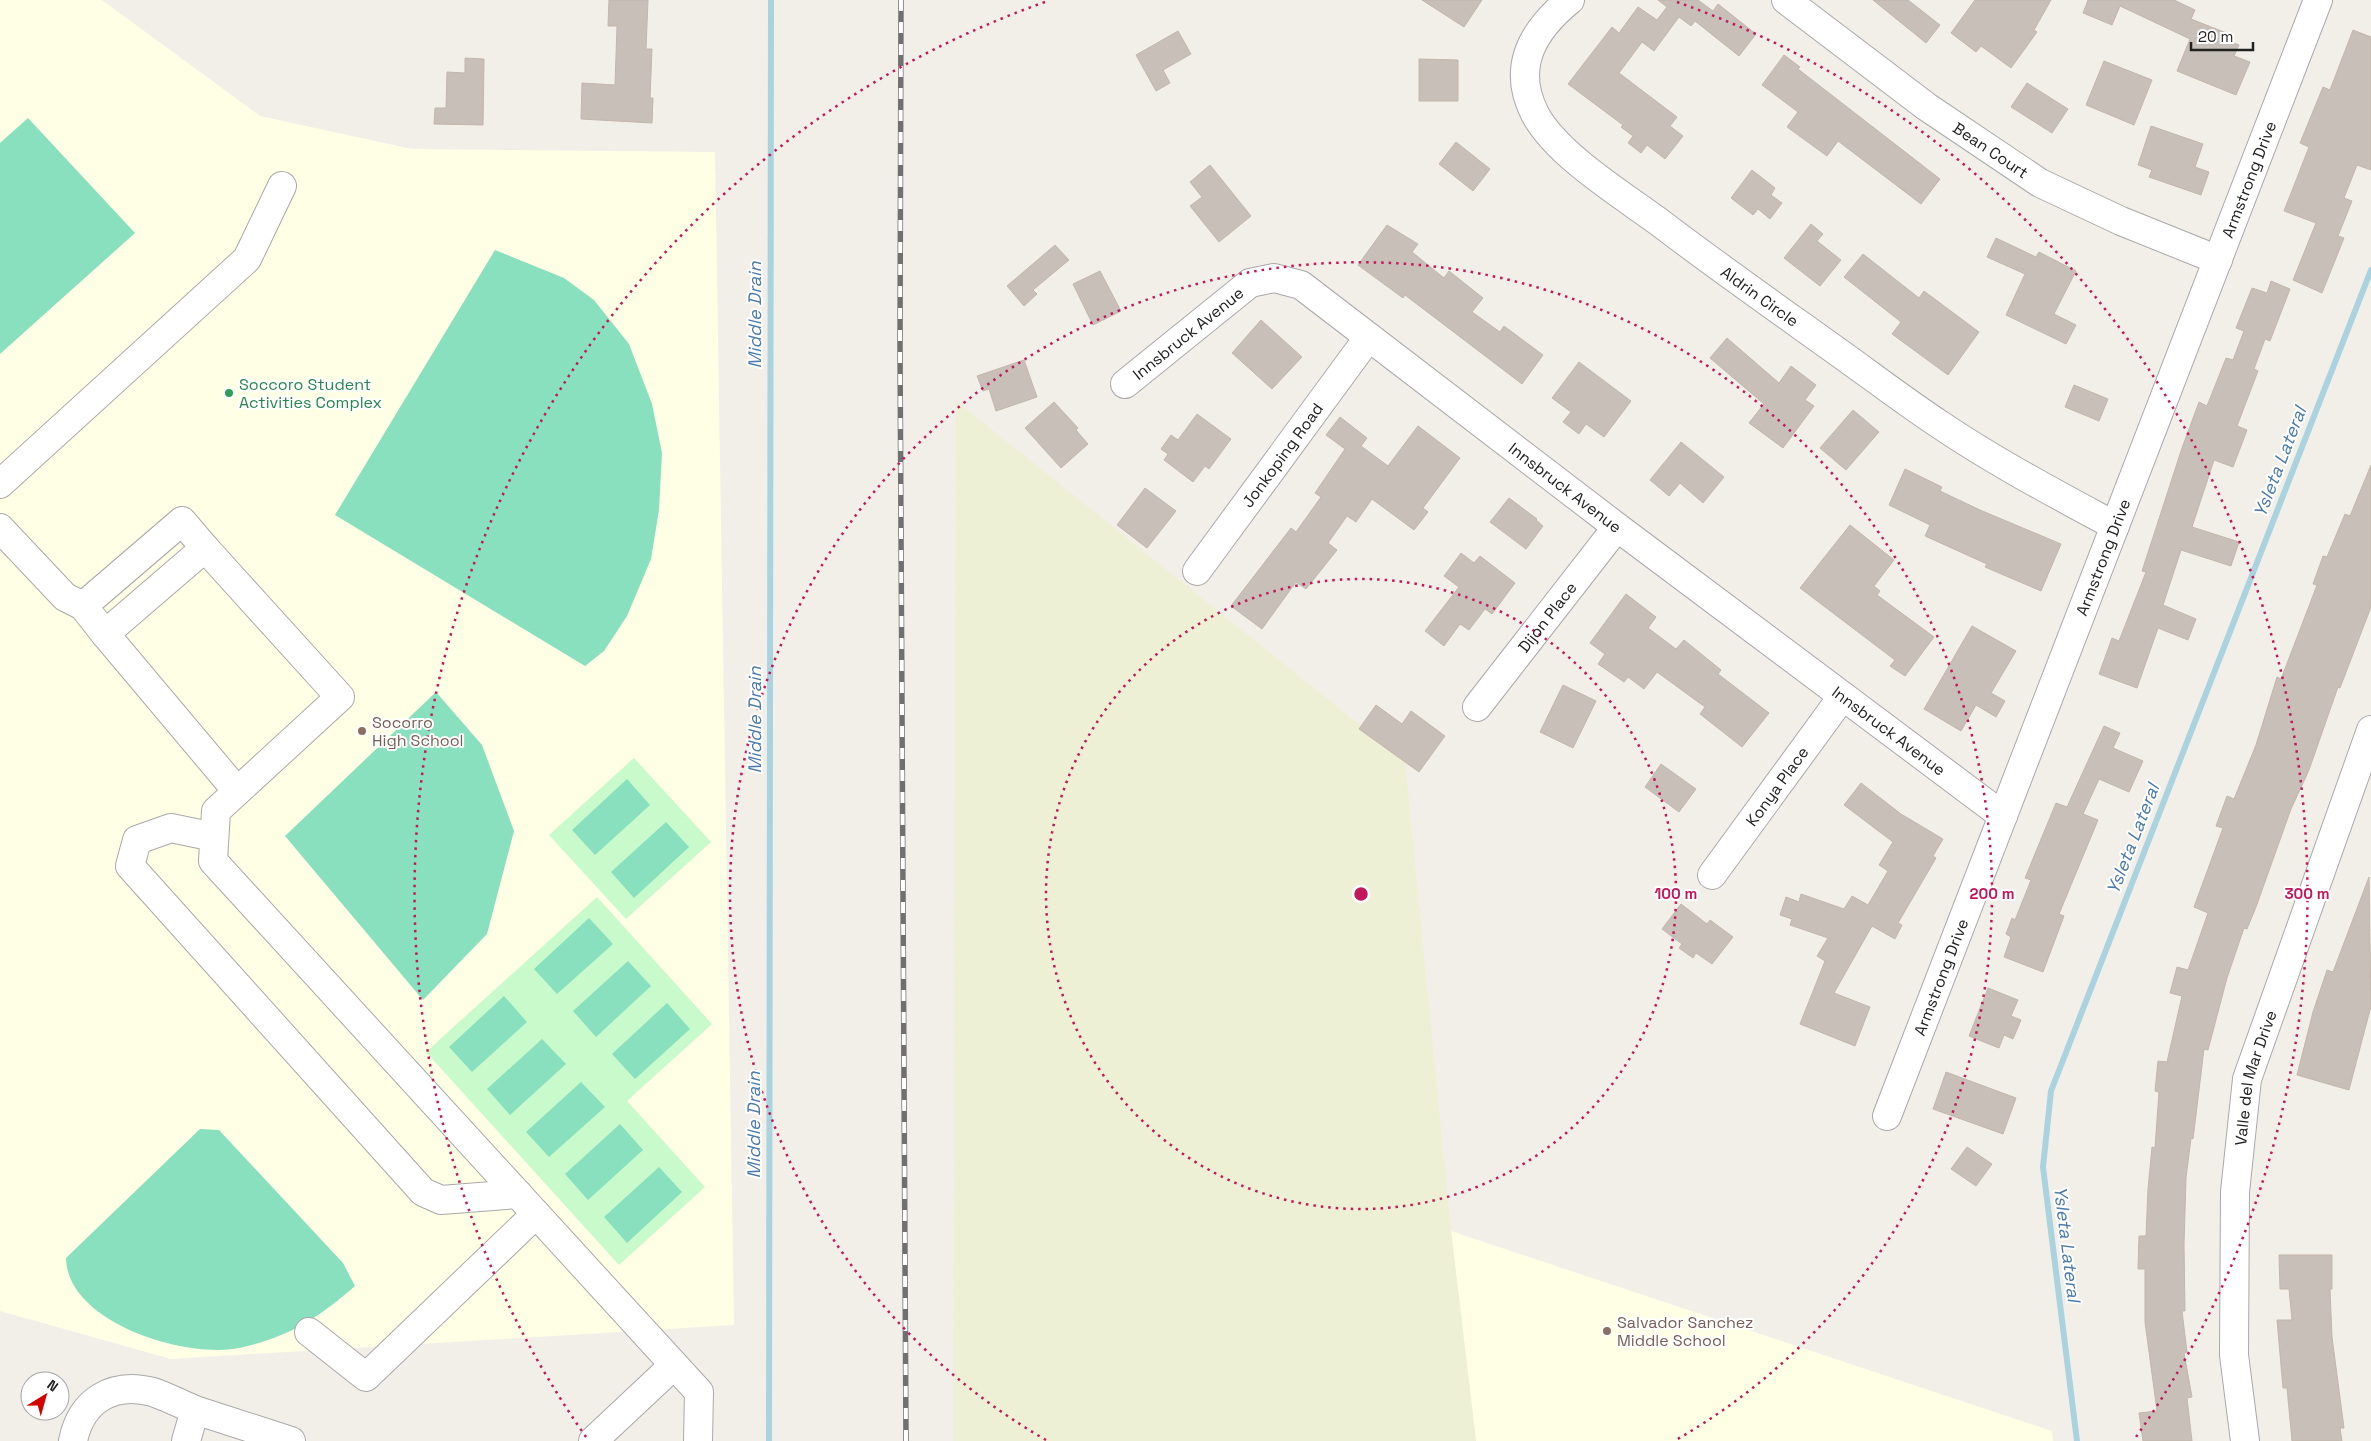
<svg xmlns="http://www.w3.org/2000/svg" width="2371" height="1441" viewBox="0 0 2371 1441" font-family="'Space Grotesk',sans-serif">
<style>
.education{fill:#ffffe5}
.farmland{fill:#eef0d5}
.park{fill:#c8facc}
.pitch{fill:#88e0be}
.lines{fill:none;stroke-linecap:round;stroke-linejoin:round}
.stream{stroke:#aad3df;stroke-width:6}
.building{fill:#c7bfb8;stroke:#c4b6ab}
.minor-casing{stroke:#a9a9a9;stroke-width:30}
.minor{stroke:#fff;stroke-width:28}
.rail-casing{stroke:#707070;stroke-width:5.5}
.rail{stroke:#fff;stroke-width:4;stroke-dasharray:11;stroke-linecap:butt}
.ring{fill:none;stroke:#c2185b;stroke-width:2.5;stroke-dasharray:2.5 5}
.leisure-dot{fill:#2e9e5b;stroke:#fff;stroke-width:2}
.education-dot{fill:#8d6e63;stroke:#fff;stroke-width:2}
.labels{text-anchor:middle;stroke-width:4;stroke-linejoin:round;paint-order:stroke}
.street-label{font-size:16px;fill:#222;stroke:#fff}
.leisure-label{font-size:16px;fill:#27864d;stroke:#fff;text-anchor:start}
.education-label{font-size:16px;fill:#785e54;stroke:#fff;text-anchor:start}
.water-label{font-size:18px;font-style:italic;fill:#4a7aab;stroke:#fff}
.centre{fill:#c2185b;stroke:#fff;stroke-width:2.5}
.ring-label{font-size:15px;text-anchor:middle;font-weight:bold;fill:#c2185b;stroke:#fff;stroke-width:4;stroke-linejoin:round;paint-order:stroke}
</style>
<rect width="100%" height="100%" fill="#f2efe9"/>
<path class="education" d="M0,0h102l158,116 152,33 303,3 19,1173 -563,34 -171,-48z
M1451,1231l601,200 1,10h-577z"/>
<path class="farmland" d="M956,401l449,360 46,470 25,210h-523z"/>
<path class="park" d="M634,758l77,84 -85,77 -77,-84z
M597,897l115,127 -85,77 78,86 -86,78 -193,-213z"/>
<path class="pitch" d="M28,118l107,115 -135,121v-211z
M495,250l69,28 30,22 35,44 23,60 10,49 -3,57 -8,49 -24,57 -23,35 -19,15 -250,-151z
M436,692l46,53 32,86 -27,103 -64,66 -138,-164z
M627,779l23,26 -55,50 -23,-25z
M666,822l23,25 -55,51 -23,-26z
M589,918l24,26 -56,50 -23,-25z
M628,961l23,25 -55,51 -23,-26z
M504,996l23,26 -55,50 -23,-25z
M667,1003l23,26 -55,50 -23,-25z
M542,1039l24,25 -56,51 -23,-26z
M581,1082l24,25 -56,50 -23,-25z
M620,1124l23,26 -55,50 -23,-26z
M200,1129l19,1 124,133 12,23c-38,33 -66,51 -116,62 -53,11 -172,-25 -173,-90z
M659,1167l23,25 -55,51 -23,-26z"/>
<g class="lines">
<path class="stream" d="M769,1441l2,-1441
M2077,1441l-34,-274 8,-76 320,-821"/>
</g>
<path class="building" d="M609,0h39l-2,49h6l-2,49h3l-1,25 -71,-4 1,-36 33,2 2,-59h-9z
M1422,0h60l-18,27z
M1658,0h40l15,11 5,-7 38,30 -17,22 -44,-35 -4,5 -12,-9 -25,34 -12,-9 -23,31 58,44 -7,9 13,10 -18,23 -18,-14 -6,8 -13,-10 5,-7 -12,-9 2,-2 -55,-41 44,-57 7,6 19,-26 19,13 10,-13z
M1873,0h35l32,25 -14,18z
M1975,0h76l-17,30 3,2 -26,36 -30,-22 -5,6 -25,-19z
M2088,0h86l21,10 -4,9 38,15 -3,6 13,5 -5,11 16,6 -14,33 -59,-24 13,-32 -70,-33 -8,19 -29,-12z
M2353,30l18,7v133l-14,-5 -13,33 8,3 -14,35 6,2 -22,55 -29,-13 23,-57 -32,-12 25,-64 -9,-4 23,-56 7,3z
M1178,31l13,23 -28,16 7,13 -14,8 -20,-36z
M1784,55l16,12 -2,2 142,110 -19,25 -83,-63 -11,15 -40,-29 11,-15 -36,-27z
M465,58l19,1 -1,66 -49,-1 1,-16h11l1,-36 18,1z
M1419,59l39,1v41h-39z
M2104,61l48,19 -18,45 -48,-20z
M2027,83l41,26 -16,24 -41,-26z
M2151,126l52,18 -8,23 14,5 -8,23 -52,-18 3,-7 -14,-5z
M1456,142l34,27 -17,22 -34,-27z
M1210,165l41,51 -32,26 -29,-36 12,-9 -12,-15z
M1752,170l23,18 -4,7 11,8 -12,16 -12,-10 -5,6 -22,-17z
M1811,224l12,10 -6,7 24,19 -21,26 -36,-28z
M1387,225l31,19 -6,8 32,26 5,-7 34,27 -11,14 28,20 4,-6 39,29 -21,29 -117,-89 -2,3 -45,-33z
M1996,238l40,19 3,-5 37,19 -22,43 22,11 -10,19 -60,-29 19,-41 -38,-17z
M1055,245l14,15 -36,30 4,4 -13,12 -17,-20z
M1863,254l56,44 5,-7 55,41 -31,43 -56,-41 9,-12 -57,-45z
M1100,271l21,40 -28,14 -20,-41z
M2271,281l19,8 -20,52 -5,-2 -11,30 4,2 -21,55 10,4 -14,37 -19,-7 -22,67 47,15 -8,24 -50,-16 -18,55 33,14 -8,21 -30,-12 -21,60 -38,-14 13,-36 7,3 27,-69 -4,-1 40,-123 17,-46 8,4 19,-48 7,2 11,-29 -8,-3 16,-40 15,5z
M1261,320l41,37 -30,32 -40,-36z
M1727,338l52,45 12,-17 25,19 -11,15 9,6 -31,42 -34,-25 15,-19 -54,-46z
M1024,360l13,37 -41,14 -7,-22 -6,2 -6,-15z
M1579,362l52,39 -27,36 -18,-13 -7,10 -16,-12 8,-10 -19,-14z
M2074,385l34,14 -9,22 -34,-14z
M1054,402l24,26 -2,2 12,14 -27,24 -36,-40z
M1853,410l26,22 -33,38 -26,-22z
M1197,414l34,25 -22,30 -4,-3 -12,16 -29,-22 4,-6 -7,-5 10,-14 7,5z
M1340,417l27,21 -6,8 27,20 30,-40 42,32 -37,50 5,4 -14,18 -42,-31 -16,23 -9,-6 -19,27 9,7 -31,39 -10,-7 -34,47 -31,-23 60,-78 5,4 25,-35 -6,-4 30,-44 -19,-14z
M1681,442l43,35 -21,26 -23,-20 -11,13 -19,-16z
M2371,465v142l-31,81 -2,-1 -29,83 -18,39 -35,98 -9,22 -3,-1 -17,50 -19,72 -4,-1 -11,90 -2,-1 -5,40 -2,66 1,67h-3l5,41 -3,1 8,44 -5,1 5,43h-49l-4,-28 18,-2 -12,-89v-53h-7l1,-33h7l2,-47 4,-42 3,1 4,-56 -4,-1 3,-30 9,1 15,-66 -12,-3 7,-26 11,3 20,-57 -14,-6 29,-79 -7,-2 11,-30 7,3 22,-54 21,-68 4,2 20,-52 16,-42 -4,-1 10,-28 4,1 18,-43 5,2z
M1905,469l37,18 -2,4 40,19 81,34 -20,47 -56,-24 2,-3 -62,-28 5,-11 -41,-20z
M1145,488l31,23 -29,37 -30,-23z
M1509,498l28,21 -1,1 7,6 -17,23 -36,-27z
M1850,525l44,35 -20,26 6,5 -3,4 57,42 -29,39 -15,-10 5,-6 -95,-72z
M1461,553l13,10 6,-7 35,27 -23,31 -7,-5 -16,21 -9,-6 -16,22 -19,-15 34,-44 -15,-11z
M1626,594l30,23 -8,11 28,21 8,-9 37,30 -3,4 51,39 -27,34 -42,-33 5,-7 -48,-35 -13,17 -16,-12 -4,5 -26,-18 7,-10 -15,-11z
M1972,626l44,25 -25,42 14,8 -9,16 -20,-12 -15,26 -37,-22z
M1563,685l33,16 -23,47 -33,-16z
M1376,705l26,19 9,-13 34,25 -26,36 -60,-43z
M2104,726l16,7 -7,15 30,13 -14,31 -30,-13 -16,35 15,6 -39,94 5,2 -21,56 -39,-15 7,-20 -5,-3 6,-16 3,2 16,-40 -6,-2 31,-75 11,4z
M1661,764l35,25 -17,23 -34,-25z
M1861,783l40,31 42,25 -10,17 3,2 -38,65 4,2 -7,14 -23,-13 -38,67 36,14 -15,39 -55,-22 25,-63 -8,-5 11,-18 -38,-13 2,-6 -12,-4 6,-18 13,5 2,-8 43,15 8,-13 16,9 20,-34 -9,-6 14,-23 -49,-37z
M2369,877l2,129 -22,84 -52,-15 16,-63 14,-42 6,2z
M1681,904l26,20 3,-4 23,17 -21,27 -16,-11 -3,5 -14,-10 3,-4 -20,-15z
M1988,988l30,12 -7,16 10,4 -8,19 -9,-4 -5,13 -30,-12z
M1946,1072l70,26 -13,36 -70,-25z
M1967,1147l25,17 -16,22 -25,-17z
M2279,1255h53v34h-2l2,48 12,91h-4l2,13h-50l-5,-53h-4l-6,-68h15l-3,-31h-9z"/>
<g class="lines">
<defs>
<g id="minor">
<path id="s1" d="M1570,0c-37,30 -59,67 -35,114 22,41 86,80 124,108 59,45 119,87 179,130 35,25 69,51 104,74 55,37 114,68 173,100"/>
<path id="s2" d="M1786,0l141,107 113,76 81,38 97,39"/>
<path id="s3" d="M1125,384l125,-101 24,-5 27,7 316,242 386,289"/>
<path d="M0,484l247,-225 35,-73"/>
<path d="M0,528l65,69 18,9"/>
<path id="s4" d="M1197,571l171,-233"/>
<path d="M105,634l-22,-28 99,-85 23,27"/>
<path id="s5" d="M1477,707l140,-180"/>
<path d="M237,791l-132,-157 100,-86 135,149 -124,114 -3,50 486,531 -1,49"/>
<path d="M214,837l-43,-9 -34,12 -7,26 293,326 18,8 77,-6"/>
<path id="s6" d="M1712,875l130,-178"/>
<path id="s7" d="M1887,1116l431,-1116"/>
<path d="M309,1332l57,45 170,-163"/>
<path d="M195,1410l96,31"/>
<path d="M73,1441c8,-40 39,-60 80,-49 14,5 28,12 42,18l-9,31"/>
<path d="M593,1441l81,-76"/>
<path id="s8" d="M2245,1441l-11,-86 1,-163 12,-113 124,-349"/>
</g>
</defs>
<use href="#minor" class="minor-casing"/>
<use href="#minor" class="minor"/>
<defs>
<path id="rail" d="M901,0l-1,347 6,1094"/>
</defs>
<use href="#rail" class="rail-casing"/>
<use href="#rail" class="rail"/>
</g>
<g class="ring">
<circle cx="1361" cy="894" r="315"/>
<path d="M1046 1440A631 631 0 1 1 1676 1440"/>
<path d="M586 1437A946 946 0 0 1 1045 2M1677 2A946 946 0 0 1 2136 1437"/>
</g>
<circle class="leisure-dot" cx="229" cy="393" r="5"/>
<g class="education-dot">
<circle cx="362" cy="731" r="5"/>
<circle cx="1607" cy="1331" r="5"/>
</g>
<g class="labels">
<g class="street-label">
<text dy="6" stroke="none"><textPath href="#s2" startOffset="254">Bean Court</textPath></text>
<text dy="6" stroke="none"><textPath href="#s7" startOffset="1004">Armstrong Drive</textPath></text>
<text dy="6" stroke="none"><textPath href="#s1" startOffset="422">Aldrin Circle</textPath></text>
<text dy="6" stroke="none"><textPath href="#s3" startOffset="81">Innsbruck Avenue</textPath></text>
<text dy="6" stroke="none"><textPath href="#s4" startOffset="144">Jonkoping Road</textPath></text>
<text dy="6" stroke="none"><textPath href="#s3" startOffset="546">Innsbruck Avenue</textPath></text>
<text dy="6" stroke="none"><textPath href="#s7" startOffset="599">Armstrong Drive</textPath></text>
<text dy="6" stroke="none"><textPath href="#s5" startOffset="114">Dijon Place</textPath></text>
<text dy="6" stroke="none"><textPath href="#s3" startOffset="951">Innsbruck Avenue</textPath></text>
<text dy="6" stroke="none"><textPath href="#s6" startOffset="110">Konya Place</textPath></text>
<text dy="6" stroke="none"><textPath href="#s7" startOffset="149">Armstrong Drive</textPath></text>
<text dy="6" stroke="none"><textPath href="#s8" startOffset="366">Valle del Mar Drive</textPath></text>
</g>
<g class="leisure-label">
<text x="239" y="390">Soccoro Student<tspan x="239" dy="18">Activities Complex</tspan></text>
</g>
<g class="education-label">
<text x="372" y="728">Socorro<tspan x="372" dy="18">High School</tspan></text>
<text x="1617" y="1328">Salvador Sanchez<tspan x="1617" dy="18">Middle School</tspan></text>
</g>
<g class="water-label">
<text transform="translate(755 315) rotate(-90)" y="6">Middle Drain</text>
<text transform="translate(2280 462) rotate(-69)" y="6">Ysleta Lateral</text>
<text transform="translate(755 720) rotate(-90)" y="6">Middle Drain</text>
<text transform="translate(2133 839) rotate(-69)" y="6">Ysleta Lateral</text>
<text transform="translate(754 1125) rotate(-90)" y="6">Middle Drain</text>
<text transform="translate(2067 1244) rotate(83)" y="6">Ysleta Lateral</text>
</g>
</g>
<circle cx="1361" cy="894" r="8" class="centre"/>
<g class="ring-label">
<text x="1676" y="899">100 m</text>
<text x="1992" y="899">200 m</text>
<text x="2307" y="899">300 m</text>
</g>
<g transform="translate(45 1396) rotate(37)"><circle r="24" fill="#ffffff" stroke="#a7a7a7"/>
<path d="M0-4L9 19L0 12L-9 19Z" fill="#d40000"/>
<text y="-8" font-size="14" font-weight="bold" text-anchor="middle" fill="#222222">N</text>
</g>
<path d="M2191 42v8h62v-8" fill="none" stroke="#222222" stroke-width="2.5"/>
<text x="2198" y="42" font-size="15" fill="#222222" stroke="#ffffff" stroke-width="4" paint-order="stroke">20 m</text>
</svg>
